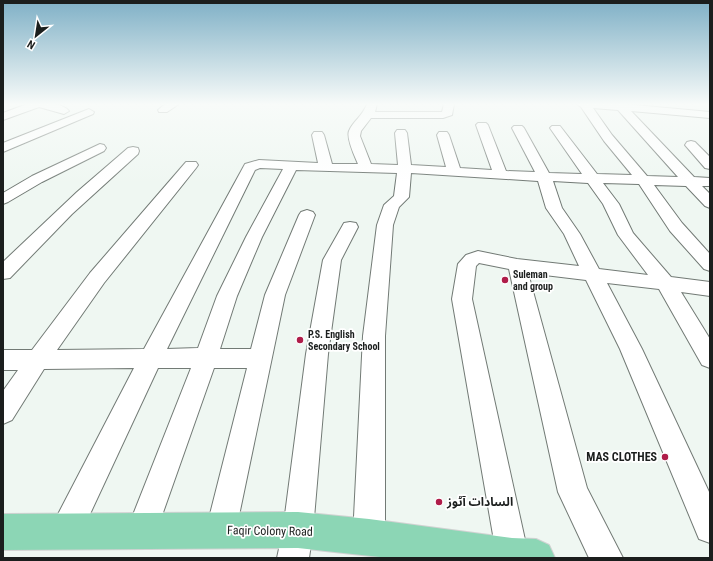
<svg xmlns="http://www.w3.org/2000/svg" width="713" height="561" viewBox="0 0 713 561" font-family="'Roboto Condensed','Noto Sans Arabic',sans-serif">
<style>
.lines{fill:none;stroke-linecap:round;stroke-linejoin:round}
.minor-casing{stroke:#727a75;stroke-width:2}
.primary-casing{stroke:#d1d2d2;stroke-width:2}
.minor{fill:#fff;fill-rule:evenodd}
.primary{fill:#8cd6b5;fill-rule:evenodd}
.poi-dot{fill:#af1c49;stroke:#fff;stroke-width:1.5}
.labels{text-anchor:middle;stroke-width:3.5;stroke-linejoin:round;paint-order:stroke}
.poi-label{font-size:10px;font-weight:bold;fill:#1b1e1d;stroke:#fff;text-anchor:start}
.near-poi-label{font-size:12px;font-weight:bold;fill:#1b1e1d;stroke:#fff;text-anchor:end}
.near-street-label{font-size:12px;fill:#1b1e1d;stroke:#fff}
</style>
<rect width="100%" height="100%" fill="#eff7f2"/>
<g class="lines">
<defs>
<path id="minor" d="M27,104c12,0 34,-3 42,7l-5,3 -25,-7 -36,13v-7z
M165,104h14l-12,8h-8l-1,-2z
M367,104h10l-2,8h67l2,-8h10l-2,11 -9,3h-72l-10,13 -1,5 11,28 27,1 -3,-32 2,-3h8l2,3 4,32 35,2 -9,-32 2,-3h8l2,3 11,33 32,2 -16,-45 2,-2h8l2,2 18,46 29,1 -23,-44 2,-2h8l2,2 25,45 33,1 -32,-46 2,-2h8l37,48 35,1 -28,-34 -23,-34 -4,-3h47l86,8v6l-79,-7 63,66 16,1v8h-8l8,8v14l-5,-2 -19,-20 -32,-1 28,38 28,31v17l-6,-2 -34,-38 -31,-47 -36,-1 16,21 14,29 38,44 39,5v14l-29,-4 29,47v29l-8,-3 -43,-76 -52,-6 35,66 68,145v49l-11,-4 -79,-190 -34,-69 -58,-7 59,215 36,70h-34l-31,-66 -49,-223 -30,-6 -3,3 -4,33 57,259h-32l-45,-259 6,-35 8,-9 12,-4 39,8 62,7 -15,-32 -18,-26 -8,-27 -127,-8 -2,24 -10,10 -6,18 -8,111v201l-5,11 -11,5 -11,-5 -5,-11 10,-201 14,-111 7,-20 10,-9 3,-23 -101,-3 -34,67 -25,59 -17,53h31l14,-54 34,-80 2,-3 6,-2 6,2 2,3 -30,80 -49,235 -4,11 -11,4 -11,-4 -4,-11 41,-162h-33l-61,173 -11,4 -11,-4 -4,-11 64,-162h-33l-81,174 -11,4 -11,-4 -4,-11 4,-11 79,-152 -90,1 -32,51 -9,4v-33l15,-21h-15v-20h29l58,-77 96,-111h10l2,3 -2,3 -92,115 -47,67 87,-1 101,-185 14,-4 59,3 -6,-28 2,-3h8l2,3 8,29h26c-3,-7 -12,-26 -9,-33 4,-10 13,-14 18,-27zM593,108l25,2 60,67 -31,-1 -35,-41zM260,168l23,1 -37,68 -29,59 -19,52 -31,1 88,-179zM553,181l35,2 15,21 15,31 30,40 -49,-6 -19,-35 -18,-26z
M89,109l5,3 -1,2 -90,38v-9z
M691,141l4,1 15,15v12l-5,-1 -20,-23 2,-3z
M100,144l4,1 2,3 -2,3 -62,31 -34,20 -5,2v-11l29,-17z
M133,147l5,1 1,3 -1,3 -66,60 -62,64 -7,1v-17l74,-70 51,-44z
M350,222l6,1 2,4 -17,33 -13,94 -15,176 -4,28h-32l6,-28 23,-176 17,-94 21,-37z"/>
<path id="primary" d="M298,512l71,7 143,19 24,1 13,6 6,13h-166l-91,-10 -295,2v-36z"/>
</defs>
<use href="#minor" class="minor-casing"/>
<use href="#primary" class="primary-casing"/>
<use href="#minor" class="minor"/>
<use href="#primary" class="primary"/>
</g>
<linearGradient id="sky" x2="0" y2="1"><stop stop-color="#7fb0c6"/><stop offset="0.57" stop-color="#f8fbf9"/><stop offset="1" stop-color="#f8fbf9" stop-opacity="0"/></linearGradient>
<rect width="713" height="183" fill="url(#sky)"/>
<g class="poi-dot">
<circle cx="505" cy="280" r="4"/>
<circle cx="300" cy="340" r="4"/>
<circle cx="665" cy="457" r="4"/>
<circle cx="439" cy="502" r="4"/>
</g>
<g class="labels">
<g class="poi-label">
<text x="513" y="278">Suleman<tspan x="513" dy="12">and group</tspan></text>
<text x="308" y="338">P.S. English<tspan x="308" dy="12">Secondary School</tspan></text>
</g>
<g class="near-poi-label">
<text x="657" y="461">MAS CLOTHES</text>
<text x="447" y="506" text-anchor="start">السادات آٹوز</text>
</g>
<g class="near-street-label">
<text transform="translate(270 531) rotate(1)" y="4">Faqir Colony Road</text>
</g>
</g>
<rect width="713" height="561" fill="none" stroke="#1b1e1d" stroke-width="8"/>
<g transform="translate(36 36) rotate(210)" stroke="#ffffff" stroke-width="3" paint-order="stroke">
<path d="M0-3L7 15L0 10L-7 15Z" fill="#1b1e1d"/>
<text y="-6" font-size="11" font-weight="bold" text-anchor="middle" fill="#1b1e1d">N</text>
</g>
</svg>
